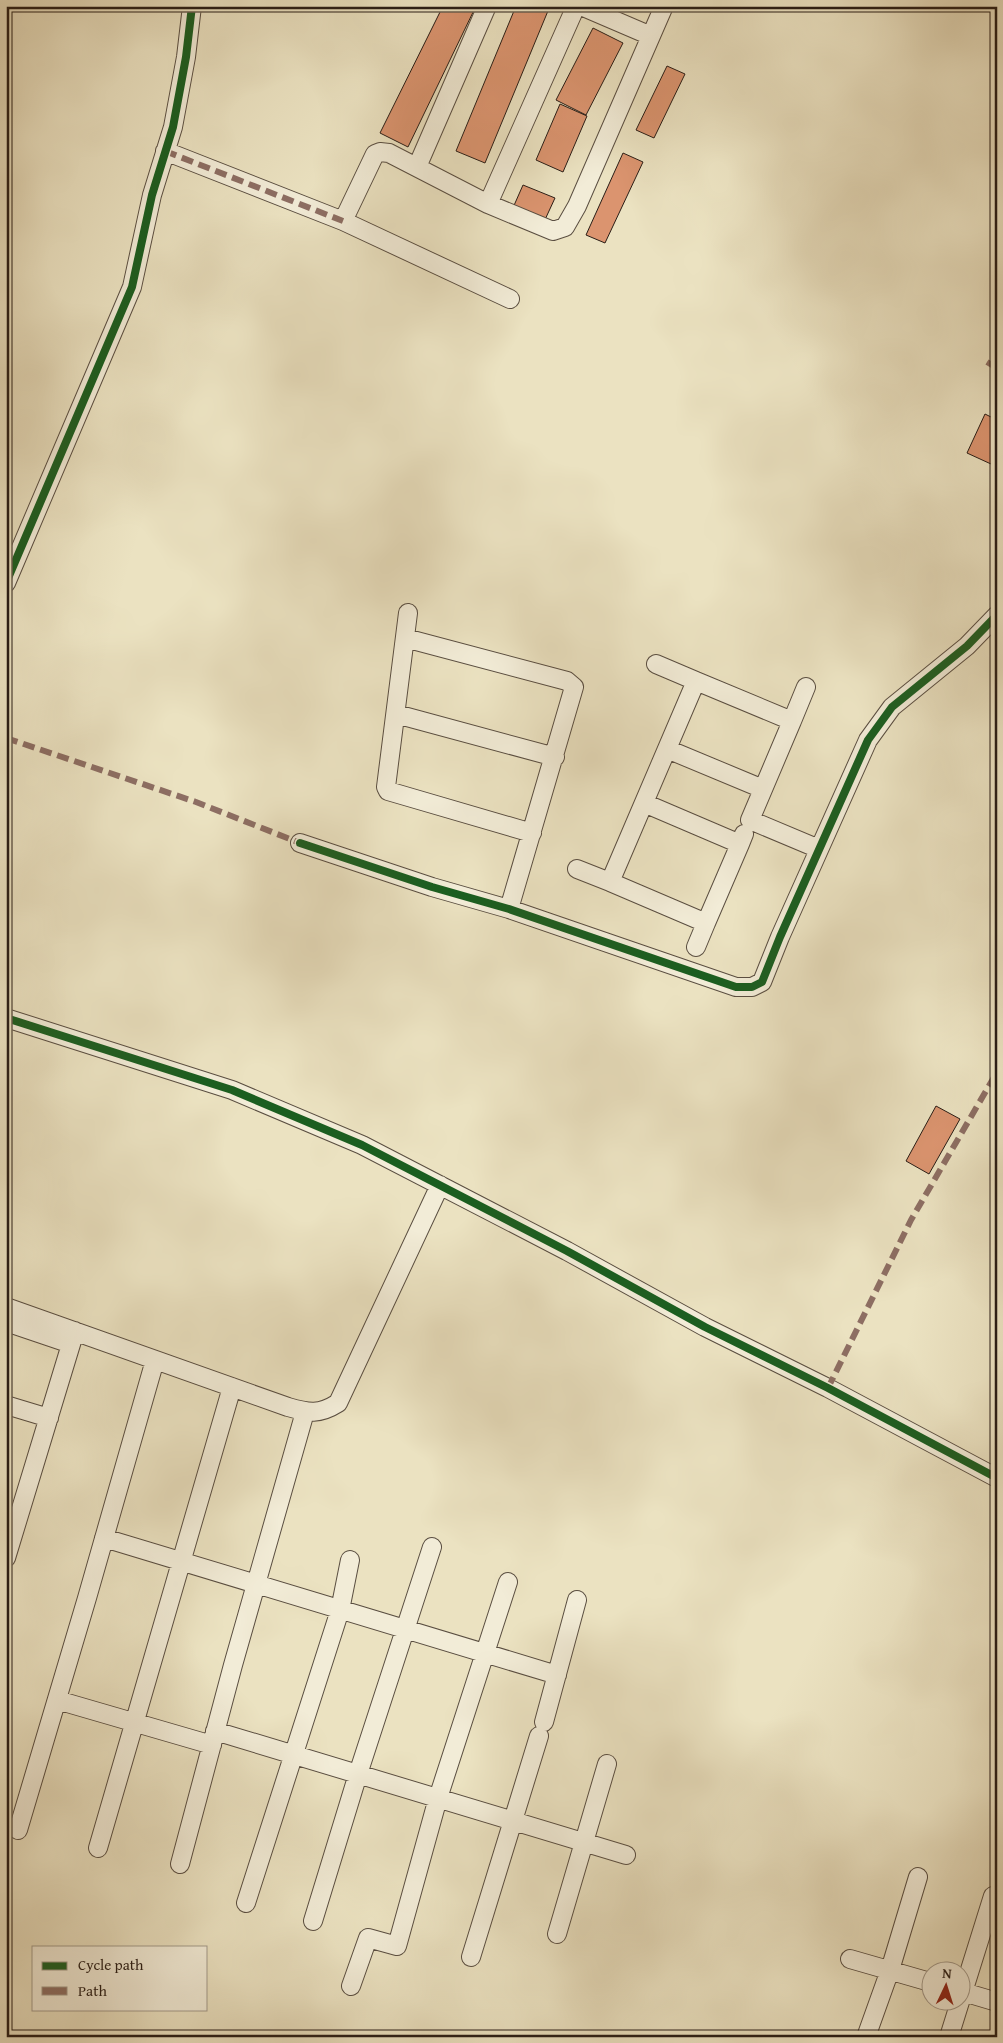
<svg xmlns="http://www.w3.org/2000/svg" width="1003" height="2043" viewBox="0 0 1003 2043" font-family="'Gentium Book Plus',serif">
<style>
.building{fill:#db946f;stroke:#291d16}
.lines{fill:none;stroke-linecap:round;stroke-linejoin:round}
.street-casing{stroke:#5a4e41;stroke-width:20}
.street{stroke:#f2ecd7;stroke-width:18}
.quiet{stroke:#8d6e63;stroke-width:6;stroke-dasharray:12 6;stroke-linecap:butt}
.cycleway-casing{stroke:#f2ecd7;stroke-width:11}
.cycleway{stroke:#1b5e20;stroke-width:8}
</style>
<rect width="100%" height="100%" fill="#ebe2c1"/>
<filter id="stains"><feTurbulence type="fractalNoise" baseFrequency=".004" numOctaves="4"/><feColorMatrix values="0 0 0 0 .2 0 0 0 0 .09 0 0 0 0 .02 0 0 0 .5 -.17"/></filter>
<radialGradient id="worn" r=".72"><stop offset=".6" stop-color="#630" stop-opacity="0"/><stop offset="1" stop-color="#630" stop-opacity=".3"/></radialGradient>
<path class="building" d="M443,6h33l-68,141 -28,-14z
M516,6h34l-65,157 -29,-12z
M593,28l30,15 -37,72 -30,-15z
M667,66l18,8 -31,64 -18,-8z
M560,104l27,12 -24,56 -27,-12z
M623,153l20,9 -38,81 -19,-8z
M523,185l32,13 -12,26 -31,-14z
M985,414l12,6v31l-6,13 -24,-11z
M936,1106l24,13 -31,55 -23,-13z"/>
<g class="lines">
<defs>
<path id="street" d="M581,6l70,30
M165,151l178,70 167,78
M417,167l70,-161
M488,204l88,-198
M343,221l32,-67 5,-2 9,1 99,51 65,27 12,-4 12,-21 87,-200
M6,583l126,-296 20,-92 21,-68 13,-70 6,-51
M408,613l-22,174 2,4 144,42
M405,638l162,43 7,6 -65,222
M656,664l40,17
M396,714l159,43
M792,721l14,-34
M667,749l96,40
M644,803l96,41 4,-10
M300,843l132,44 77,22 227,78h16l10,-5 18,-45 88,-197 24,-33 75,-61 30,-31
M740,844l-34,79 -96,-41 86,-201 96,40 -42,99 69,29
M577,869l33,13
M696,947l10,-24
M6,1018l226,72 130,55 205,106 138,76 123,61 169,90
M6,1307l282,100c21,6 31,8 50,-4l102,-218
M6,1322l65,22
M6,1405l43,13
M104,1538l453,137
M6,1558l69,-227
M57,1700l155,45
M544,1722l33,-122
M215,1731l411,124
M18,1830l69,-232 68,-238
M98,1848l134,-461
M180,1864l53,-199 72,-253
M246,1903l94,-293 10,-50
M313,1921l45,-147 74,-227
M557,1934l50,-170
M471,1957l68,-221
M850,1959l80,23
M351,1986l17,-48 29,8 41,-148 70,-216
M960,1991l37,11
M866,2037l24,-67 28,-93
M949,2037l44,-141"/>
</defs>
<use href="#street" class="street-casing"/>
<use href="#street" class="street"/>
<path class="quiet" d="M165,151l178,70
M987,362l10,6
M6,738l190,64 104,41
M828,1388l83,-168 86,-148"/>
<defs>
<path id="cycleway" d="M6,583l126,-296 20,-92 21,-68 13,-70 6,-51
M300,843l132,44 77,22 227,78h16l10,-5 18,-45 88,-197 24,-33 75,-61 30,-31
M6,1018l226,72 130,55 205,106 138,76 123,61 169,90"/>
</defs>
<use href="#cycleway" class="cycleway-casing"/>
<use href="#cycleway" class="cycleway"/>
</g>
<rect width="1003" height="2043" fill="none" stroke="#ebe2c1" stroke-width="25"/>
<rect x="8" y="8" width="988" height="2028" fill="none" stroke="#291d16" stroke-width="2.5"/>
<rect x="12" y="12" width="978" height="2018" fill="none" stroke="#291d16"/>
<rect x="32" y="1946" width="175" height="65" fill="#f2ecd7" stroke="#a2998a"/>
<rect x="42" y="1962" width="25" height="8" fill="#1b5e20" stroke="#a2998a"/>
<text x="78" y="1970" font-size="15" fill="#291d16">Cycle path</text>
<rect x="42" y="1987" width="25" height="8" fill="#8d6e63" stroke="#a2998a"/>
<text x="78" y="1996" font-size="15" fill="#291d16">Path</text>
<g transform="translate(946 1986) rotate(4)"><circle r="24" fill="#f2ecd7" stroke="#a2998a"/>
<path d="M0-4L9 19L0 12L-9 19Z" fill="#8f2418"/>
<text y="-8" font-size="14" font-weight="bold" text-anchor="middle" fill="#291d16">N</text>
</g>
<rect width="100%" height="100%" filter="url(#stains)"/>
<rect width="100%" height="100%" fill="url(#worn)"/>
</svg>
